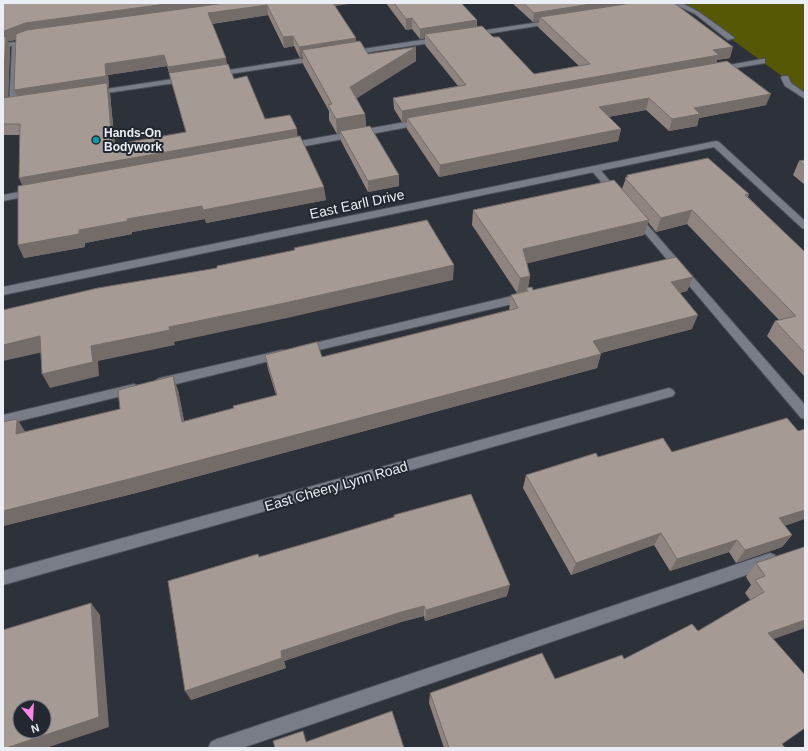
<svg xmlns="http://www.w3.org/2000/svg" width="808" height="751" viewBox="0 0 808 751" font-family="Helvetica,sans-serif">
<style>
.green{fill:#565806}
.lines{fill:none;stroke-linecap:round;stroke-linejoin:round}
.lane-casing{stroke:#4d5058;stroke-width:2}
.street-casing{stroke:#4d5058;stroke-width:2}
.lane{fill:#787d88;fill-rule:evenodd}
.street{fill:#787d88;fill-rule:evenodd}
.wall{fill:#8f847f;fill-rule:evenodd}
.shaded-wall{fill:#746c68}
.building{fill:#a69a94;stroke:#746c68;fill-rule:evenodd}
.culture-dot{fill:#0f9aa8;stroke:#232730;stroke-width:1.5}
.labels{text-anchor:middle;stroke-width:4;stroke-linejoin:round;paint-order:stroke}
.far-poi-label{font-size:12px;font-weight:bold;fill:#ebeef4;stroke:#232730;text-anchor:start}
.street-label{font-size:14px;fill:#ebeef4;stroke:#232730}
</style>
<rect width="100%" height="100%" fill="#2d313a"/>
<path class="green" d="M682,3h123v90z"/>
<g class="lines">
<defs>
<path id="lane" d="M682,3l17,9 36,26 -7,2 -33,-26 -19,-9 -11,2 -3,-2 3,-2z
M16,42l4,2 -3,62 -4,2 -4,-2 3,-60 -9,1v-4z
M762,59h3v4l-47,8 -4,-2 4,-2z
M782,76h6l3,7 14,10v6l-20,-13 -4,-8z
M422,119l4,3 -1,2 -136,25 -4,-3 4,-3z
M595,166l3,1 20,24v4h-6l-20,-24v-4z
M35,189l3,1v4l-35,7v-6z
M635,213l3,1 167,191v14l-4,-1 -169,-200 -2,-2 2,-2z
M525,293l4,1 1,3 -1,3 -227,54 -4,-1 -2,-3 2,-3 4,-1z
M282,350l4,1 2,3 -2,3 -126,31 -4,-2 -2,-3 2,-3 4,-2z
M134,384l4,2 2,3 -2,3 -135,33v-10z
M770,553l5,2 2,5 -2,5 -5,2 -528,181h-34l3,-6 6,-3z"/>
<path id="street" d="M554,20l2,1v2l-83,13 -4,-2 4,-2z
M441,37h3v4l-94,14 -4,-2 4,-2z
M318,56l4,2 -1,2 -105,16 -4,-2 4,-2z
M186,77h3v4l-96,14 -4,-2 4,-2z
M716,141l3,1 86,79v8l-3,-1 -88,-81 -711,148v-8z
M669,388l4,2 2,3 -2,3 -670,189v-14z"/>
</defs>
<use href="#lane" class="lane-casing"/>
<use href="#street" class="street-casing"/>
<use href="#lane" class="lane"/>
<use href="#street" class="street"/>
</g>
<path class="wall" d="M3,3l332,3 21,36 12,12 48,-7v14l-60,37 9,16 1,12 33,60 -31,6 -27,-51 -1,-8 -3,1 -8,-14v-9l-26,-47v-7l-3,1 -6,-12 -10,2 -16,-33 -56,9 15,41 7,14 31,40 32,10v7l29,64 -120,23 -1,-4 -73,13v2l-47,9v4l-61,11 -6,-13 4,-60 -2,-50h-17zM16,39l1,57 -9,1 2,-49 -2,-7h4zM167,66l19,66 -71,13 -5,-51 -2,-7h1l-1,-12z
M386,3h75l16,17v7l16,10 41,37 45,-8 -41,-39 1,-6 -6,1 -21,-19h162l56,55 -13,2v3l49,42 -67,13 -2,8 -28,5 -23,-21 -38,7 13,12 -3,12 -179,36 -32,-48v-8l-5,1 -8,-13 -1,-11 65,-12 -33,-41v-7l-5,1 -8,-10 -6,1z
M805,160v25l-12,-10 6,-14z
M627,175l122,19 -1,3 57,55v125l-38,-41 8,-15 4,-1 -92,-96 -31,8 -8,-10 -4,13 -117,28 3,13 -2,12 5,2 160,-13 -6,14 -7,2 12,36 -91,24 -4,15 -461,125 -133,33v-104l14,-3 8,13 95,-23 58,-19 6,31 50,-13 42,-13 -8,-26 -3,-14 57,2 92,-23 95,-24 2,-15 6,-2 -45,-68 1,-15 149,-21z
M798,431l-13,95 7,9 -10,12 -46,16 -7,-11 -59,19 -16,-26 -83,30 -48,-87 3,-13 72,-18 74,-5z
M394,515l113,81 -82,25 -1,-5 -23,6 -117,39 2,7 -95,32 68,-143 135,-39z
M804,547l-31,92 9,105 3,4h-341l-15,-45 1,-10 125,-14 69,-20 74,-28 52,-31 -5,-7 6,-8 -5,-8 10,-14z"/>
<path class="shaded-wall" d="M173,3h76l-220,31 -17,7h-4l2,7 -2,55 -5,1v-73l22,-8z
M329,3h27l-27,4z
M597,3h58l-115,14 -1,4 -6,1 1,-9z
M267,5l1,10 -58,9 -2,-11z
M412,18v11l-6,1v-11z
M477,20l-1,11 -51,3v4l-5,1v-10z
M293,36l1,10 -10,2 -1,-11z
M356,38l1,11 -55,1 1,7 -3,1 -1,-11z
M416,47v14l-65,41 -1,-15z
M733,47l-3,11 -13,2 -1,6 -309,52v3l-5,1v-11l311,-61z
M164,55l3,11 -59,9 1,12h-1l2,7 6,63 -97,-56 -5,-11 91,-26z
M226,58l2,11 -58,9 -2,-11z
M771,94l-5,11 -67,13 -2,8 -28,5 3,-12 22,-11z
M649,98l-3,12 -50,9 3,-12z
M365,114l1,14 -26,3v2l-3,1 -1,-15z
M297,129l1,12 -274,49 -5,-12z
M621,129l-3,12 -179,36 1,-12z
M399,175v11l-31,6v-11z
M324,187l2,13 -120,23 -3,-13z
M202,206l3,13 -73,13v2l-47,9v4l-61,11 -6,-13 109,-26z
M692,210l-5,14 -31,8 5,-14z
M649,220l-5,15 -123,30 2,-16z
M454,265l-1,15 -166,38 -113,24 1,3 -77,16 1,15 -49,12 -8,-14 49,-28 78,-19z
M530,276l-3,14 -1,-2v3l-9,2 3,-15z
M693,277l-6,14 -21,5 5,-14z
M698,315l-6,14 -103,27 4,-15z
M40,336l8,15 -45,10v-16z
M601,354l-4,14 -461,125 -133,33v-15z
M173,376l5,14 9,46 -5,-14z
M17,419l9,14 -10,1z
M805,510v9l-35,12 9,-13z
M661,533l-7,12 -83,30 5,-12z
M792,535l-10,12 -46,16 9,-13z
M737,540l-8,12 -59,19 7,-12z
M510,585l-3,11 -82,25 1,-11z
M91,603l9,12 9,112 -63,21h-40z
M424,606v10l-23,6 -117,39 2,7 -95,32 -6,-9 96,-40 120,-39z
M805,620v8l-48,17 11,-12z"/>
<path class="building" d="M3,3h170l-148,20 -18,7 -4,1z
M225,3h108l23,35 -57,9 -6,-11 -10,1 -16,-32 -59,8 18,45 -58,9 -4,-12 -59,9 1,12 -92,14 2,-56 11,-4z
M394,3h67l16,17 -57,9 -8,-11 -6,1z
M523,3h74l-63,10z
M632,3h42l59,44 -20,3 6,5 -317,56 -9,-13 73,-13 -41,-51 57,-8 11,11h6l35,37 56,-10 -50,-47z
M3,37h3l-3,52z
M360,41l8,13 48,-7 -66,40 15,27 -29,5 -8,-14 4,-1 -30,-54z
M727,61l44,33 -77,14 6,6 -28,5 -23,-21 -50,9 22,22 -181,36 -33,-47z
M228,64l6,15 13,-3 18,43 25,-4 7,14 -278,49 1,-54h-17v-26l104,-15 5,62 74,-13 -17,-59z
M370,126l29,49 -31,6 -28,-50z
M300,136l24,51 -121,23 -1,-4 -75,13 1,2 -49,9v4l-61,11v-59z
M708,158l41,36 -4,1 60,57v101l-30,-32 21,-5 -104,-106 -31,8 -36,-40 3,-1 -1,-2z
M805,160v6l-6,-5z
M614,180l35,40 -126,29 7,27 -10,2 -47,-68z
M427,220l27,45 -169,38 -116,24 1,3 -79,16 2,16 -51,12 -2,-38 -37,9v-35l95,-22 119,-20v-2l78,-16 -1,-2z
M676,257l17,20 -22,5 27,33 -105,26 8,13 -472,125 -126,32v-89l14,-3 -1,15 104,-25 -2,-19 55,-14 9,46 52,-14 -1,-2 44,-11 -12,-40 52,-13 5,15 196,-49 -7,-13 17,-4 -2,-3 6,-1 1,3z
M787,418l11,13 7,-2v81l-26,8 13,17 -47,15 -8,-10 -60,19 -16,-26 -85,30 -50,-88 70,-22 2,4 65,-19 9,14z
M471,494l39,91 -84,25 -2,-4 -23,6 -120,39 1,7 -97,33 -17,-110 90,-27 1,3 69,-20 66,-20v-2z
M804,547l1,2v71l-37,13 37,42v53l-23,16 3,4h-336l-19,-55 112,-40 13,26 67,-24 2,4 68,-35 6,7 66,-39 -9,-12 10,-4 -9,-13z
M91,603l8,114 -93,31h-3v-118zM20,707h24v24h-24z
M392,711l12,37h-129l-2,-7 30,-10 3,11z"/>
<circle class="culture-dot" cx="96" cy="140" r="4"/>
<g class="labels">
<g class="far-poi-label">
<text x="104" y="137">Hands-On<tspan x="104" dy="14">Bodywork</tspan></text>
</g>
<g class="street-label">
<text transform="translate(357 204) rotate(-12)" y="5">East Earll Drive</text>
<text transform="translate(336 486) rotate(-16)" y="5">East Cheery Lynn Road</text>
</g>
</g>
<rect width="808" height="751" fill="none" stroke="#ebeef4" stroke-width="8"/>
<g transform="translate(32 719) rotate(162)"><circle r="19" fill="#232730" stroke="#73777e"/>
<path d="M0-3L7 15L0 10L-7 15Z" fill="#fa87e7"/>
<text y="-6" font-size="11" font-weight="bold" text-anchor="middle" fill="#ebeef4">N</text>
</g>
</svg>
